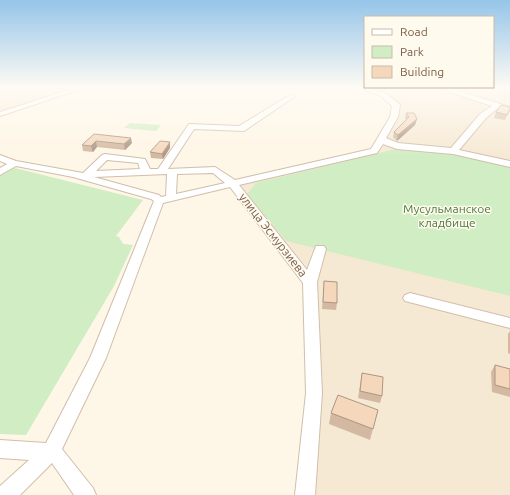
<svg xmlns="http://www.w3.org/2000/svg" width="510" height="495" viewBox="0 0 510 495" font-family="Ubuntu,sans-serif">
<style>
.residential{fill:#f6e9d4}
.green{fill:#d1edc3}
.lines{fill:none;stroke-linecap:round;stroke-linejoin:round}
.minor-casing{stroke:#d1beab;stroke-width:2}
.path{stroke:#dbba9e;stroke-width:1;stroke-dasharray:0.5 2;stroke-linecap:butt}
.minor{fill:#fff;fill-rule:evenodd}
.wall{fill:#d3b9a2}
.shaded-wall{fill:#ac9684}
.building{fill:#f5d7bc;stroke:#ac9684}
.labels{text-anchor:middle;stroke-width:3;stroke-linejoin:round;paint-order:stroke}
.park-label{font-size:12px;fill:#4b7a3c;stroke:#fffaee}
.street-label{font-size:12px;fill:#7a5d48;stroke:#fffaee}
</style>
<rect width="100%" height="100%" fill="#fef6e6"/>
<path class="residential" d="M0,88h81l-81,26z
M364,88h146v407h-205l5,-213 -77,-98 141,-33 22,-46 -13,-10z"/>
<path class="green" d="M130,123l31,2 -5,6 -32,-3z
M404,147l47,6 59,13v130l-224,-55 -39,-47 9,-11z
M11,167l132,33 -27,36 3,1 4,7 10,1 -19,41 -88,149 -26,-1v-259z"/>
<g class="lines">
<defs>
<path id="minor" d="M75,88h9l-84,28v-4z
M361,88c14,-2 29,7 39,17l-2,12 -12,21 12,5 53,5 29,-34 12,-8 -51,-17 -1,-1h9l61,19v4l-12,-3 -12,10 -27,32 51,11v6l-57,-13 -56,-5 -14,-5 -6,9 -138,32 68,85 9,-24h8l2,3 -9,33 5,111 -7,102h-20l11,-102 -3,-110 -73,-96 -67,16 -57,155 -44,91 31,39 3,7h-22l-22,-32 -32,32h-20v-9l29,-26 -29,-2v-18l46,3 44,-85 64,-157 -3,-2 -78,-22 -57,-11 -16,9v-7l7,-4 -7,-3v-6l16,6 67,12 19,-18 3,-1 40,5 5,10h8l31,-45 50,2 51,-31h4v2l-50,34 -50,-2 -26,40 47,-2 20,13 136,-31 19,-32 2,-11 -11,-10zM107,160l31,3 2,6 -44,2zM213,173l12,10 -49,11 1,-20zM167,174l-1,22 -5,1 -2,-2 -65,-18z
M410,293l100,25v10l-105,-27 -2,-3 2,-3z"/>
</defs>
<use href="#minor" class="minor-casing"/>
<path class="path" d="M140,88l33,7 11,-7"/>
<use href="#minor" class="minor"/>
</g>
<path class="wall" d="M496,112h13l-4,8 -11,-2z
M406,113l11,6 -2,6 -18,16 -4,-4 1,-5 12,-12 -1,-2z
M94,134l38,9 -7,7 -28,-3 -4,5 -10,-1 -1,-6z
M170,142v6l-7,11 -12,-1 -1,-6z
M324,281l13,22 -1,7 -14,-1z
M510,331v23l-2,-1v-19z
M495,365l15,4v28l-18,-5 -1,-20z
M362,373l20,23 -2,7 -22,-5z
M378,410l-8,30 -41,-16 2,-11z"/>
<path class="shaded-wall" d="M417,119l-2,6 -18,16 1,-6z
M131,138l1,5 -7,7 -1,-6z
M96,141l1,6 -4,5 -2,-6z
M170,142v6l-7,11 -1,-5z"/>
<path class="building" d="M501,105l9,2v2l-3,6 -11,-3z
M406,113h8l3,6 -19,16 -4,-3 15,-15z
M94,134l37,4 -7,6 -28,-3 -5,5 -9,-1z
M160,141l10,1 -8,12 -12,-2z
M324,281l13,1v21l-14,-1z
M495,365l15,4v20l-15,-4z
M362,373l21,4 -1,19 -22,-5z
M338,395l40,15 -5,19 -42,-16z"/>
<linearGradient id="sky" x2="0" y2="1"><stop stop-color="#95c5e9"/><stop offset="0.56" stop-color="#fffbf4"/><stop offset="1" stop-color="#fffbf4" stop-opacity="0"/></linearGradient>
<rect width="510" height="157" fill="url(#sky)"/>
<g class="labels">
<g class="park-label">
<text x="447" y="213">Мусульманское<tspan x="447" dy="14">кладбище</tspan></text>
</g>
<g class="street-label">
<text transform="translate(273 235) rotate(52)" y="4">улица Эсмурзиева</text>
</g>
</g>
<rect x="364" y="16" width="130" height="72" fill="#fffaee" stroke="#cabbac"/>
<rect x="372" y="29" width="20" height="6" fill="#ffffff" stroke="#cabbac"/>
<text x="400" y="36" font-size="12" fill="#7a5d48">Road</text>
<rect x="372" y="46" width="20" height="12" fill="#d1edc3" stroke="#cabbac"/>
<text x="400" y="56" font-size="12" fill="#7a5d48">Park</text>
<rect x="372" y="66" width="20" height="12" fill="#f5d7bc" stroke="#cabbac"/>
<text x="400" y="76" font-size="12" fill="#7a5d48">Building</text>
</svg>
